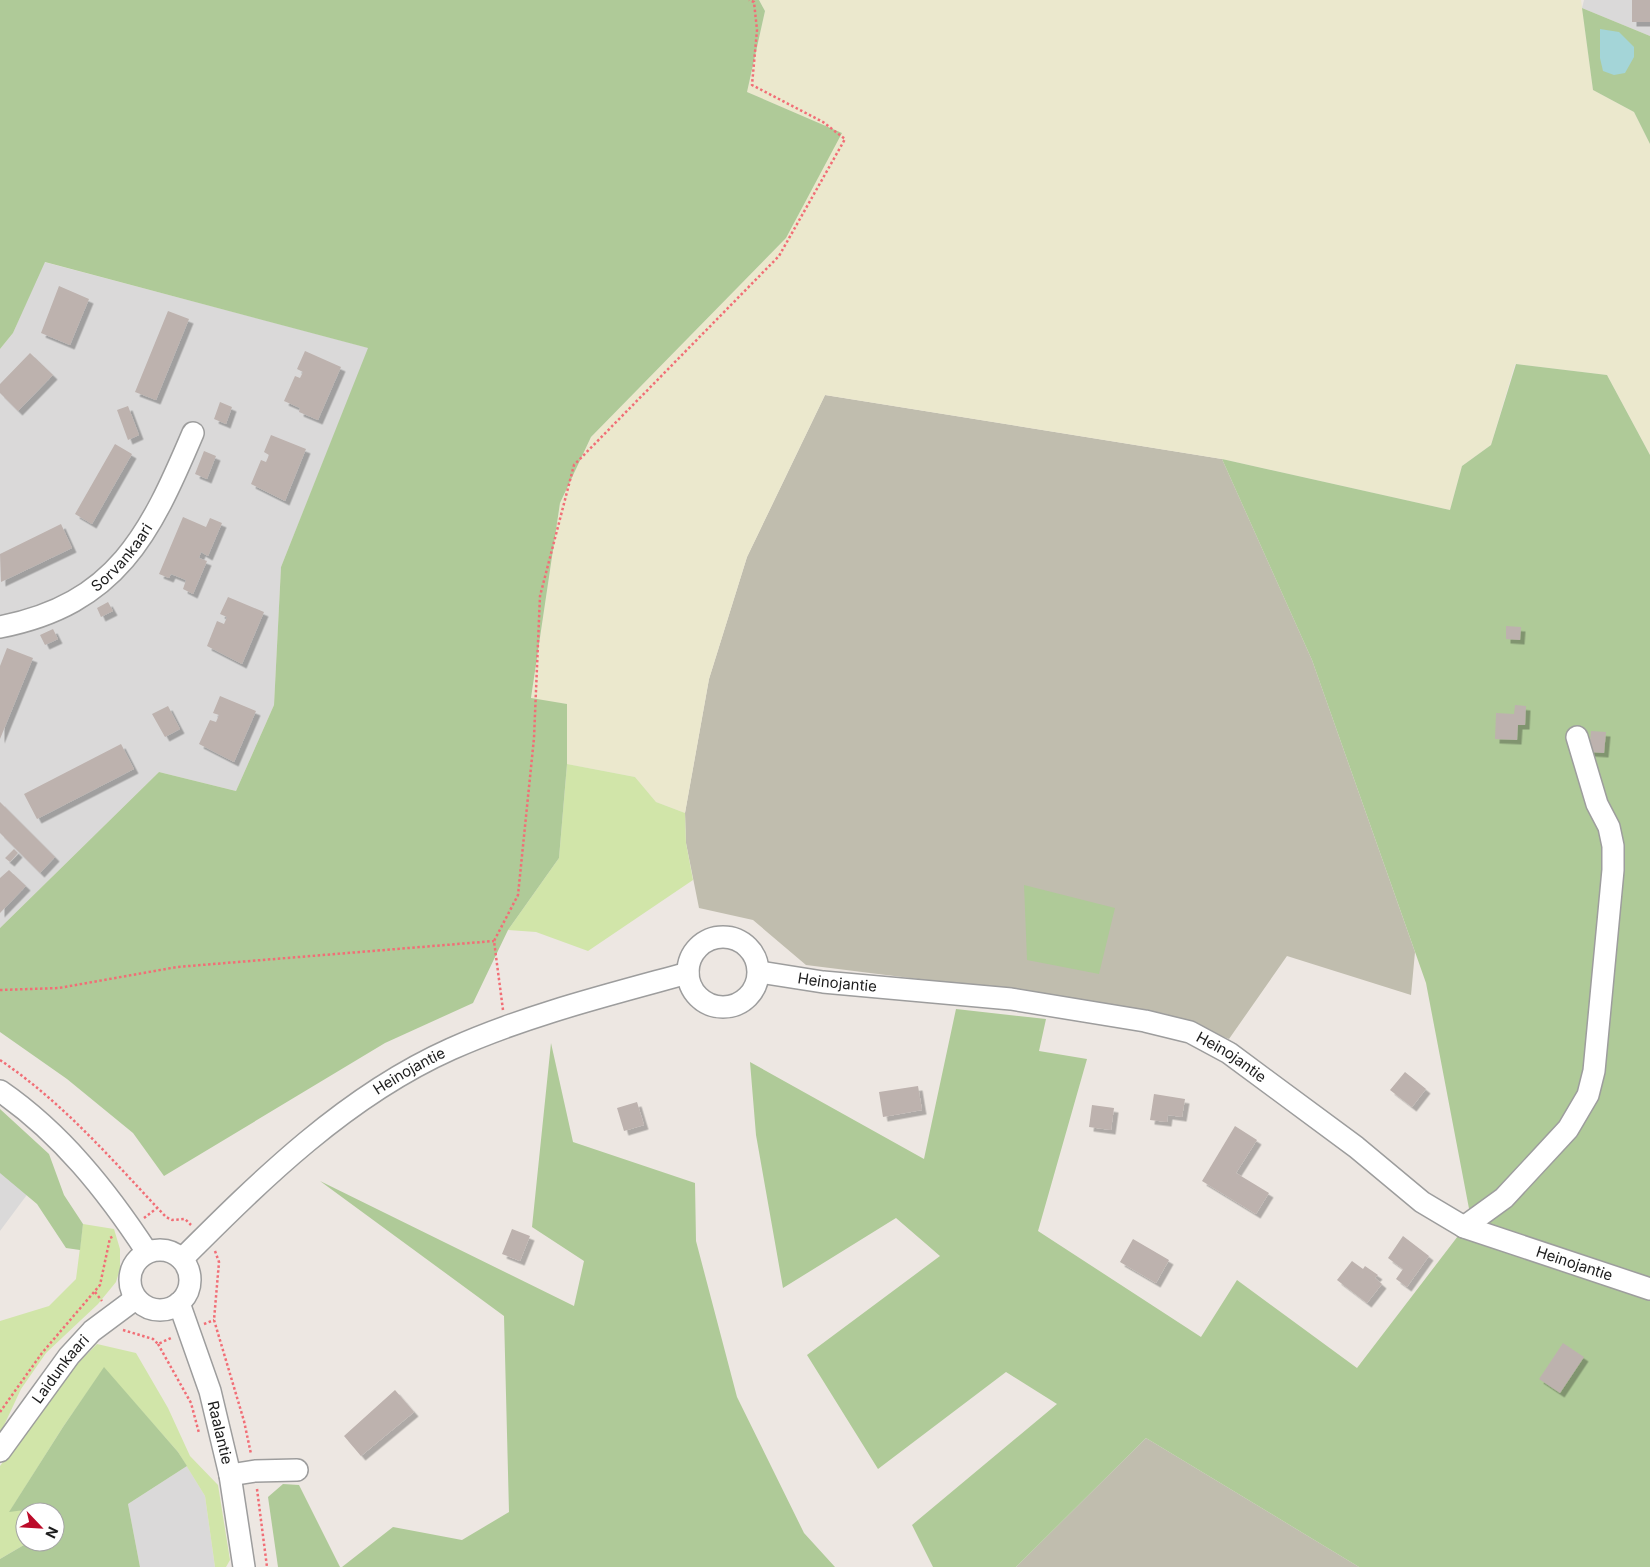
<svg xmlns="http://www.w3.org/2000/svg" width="1650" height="1567" viewBox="0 0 1650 1567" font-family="Inter,sans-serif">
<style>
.residential{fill:#dad9d9}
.construction{fill:#c0bdae}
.farmland{fill:#ebe8cd}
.grass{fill:#d1e5a9}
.forest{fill:#afca98}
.water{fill:#a4d5d8}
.building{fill:#bdb2ae;filter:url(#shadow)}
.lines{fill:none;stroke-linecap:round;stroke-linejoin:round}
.minor-casing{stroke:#9d9d9d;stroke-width:24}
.path{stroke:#f16e76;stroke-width:2.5;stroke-dasharray:2.5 2.5;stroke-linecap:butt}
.minor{stroke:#fff;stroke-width:21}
.labels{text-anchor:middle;stroke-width:5;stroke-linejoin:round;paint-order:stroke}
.street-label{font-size:15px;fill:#1c1c1c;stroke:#fff}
</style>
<defs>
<filter id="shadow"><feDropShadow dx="4.5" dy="4.5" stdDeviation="0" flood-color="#0004"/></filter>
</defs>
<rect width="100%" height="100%" fill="#ede7e2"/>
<path class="residential" d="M1584,0h66v36l-68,-28z
M44,262l325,86 -88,219 -7,138 -38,86 -77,-19 -159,156v-579l13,-16z
M0,1167l29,25 -29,39z
M187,1466l18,30 10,71h-75l-12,-63z"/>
<path class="construction" d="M825,395l397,64 90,201 103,292 -4,43 -124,-39 -58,83 -63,-25 -119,-19 -241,-30 -53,-45 -54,-12 -13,-65 -1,-30 24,-134 38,-122z
M1146,1438l213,129h-343z"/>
<path class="farmland" d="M759,0h822l12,90 41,22 16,32v311l-43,-80 -92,-11 -24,81 -29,21 -12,44 -228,-51 -397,-64 -78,162 -38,122 -24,134 -29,-11 -21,-25 -68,-13v-60l-36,-5 29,-196 31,-66 195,-199 55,-105 -94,-41 18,-81z"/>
<path class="grass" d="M567,764l68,13 21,25 29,11 1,30 7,37 -105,71 -52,-19 -28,-2 51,-72z
M83,1224l31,5 6,20v20l-4,13 -18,22 -52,49 -25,36 -21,45v-113l49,-15 27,-27z
M97,1344l39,9 32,55 22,48 28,29 12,75 -4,7h-11l-10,-71 -27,-44 -74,-84 -41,59 -53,84 31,-3 3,4h-19v30h4l-29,17v-93l71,-96z"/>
<path class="forest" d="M0,0h759l6,11 -18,81 95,41 -56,105 -195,199 -31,66 -29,195 36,6v60l-8,94 -51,72 -35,73 -88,40 -221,133 -31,-43 -66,-54 -67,-47v-104l159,-156 77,19 38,-86 7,-138 87,-219 -323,-86 -32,71 -13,16z
M1582,8l68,28v108l-16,-32 -41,-22z
M1516,364l91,11 43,80v1112h-291l-213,-129 -130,129h-83l-21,-42 145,-121 -51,-32 -128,97 -71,-114 133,-99 -44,-38 -113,70 -27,-153 -6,-73 174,97 32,-150 90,10 -7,32 48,8 -49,172 163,106 36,-57 120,88 114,-149 -45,-236 -114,-323 -90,-201 228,51 12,-44 29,-21z
M1024,885l91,23 -16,66 -72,-14z
M551,1043l22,99 122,41 1,58 41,156 67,136 31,34h-493l51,-40 69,13 47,-28 -5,-196 -184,-135 254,125 10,-45 -52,-34z
M0,1109l49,45 15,41 19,29 -3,26 -14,-2 -29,-44 -37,-31z
M104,1367l74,85 9,14 -59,38 12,63h-140v-8l29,-17h26v-30h-11l-4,-4 -31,4 54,-85z
M283,1484l16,1 41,82h-62l-10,-70z"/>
<path class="water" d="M1600,29l19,3 15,15v10l-9,16 -11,2 -11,-4 -3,-13z"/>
<path class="building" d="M1632,0h18v22h-18z
M59,286l30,13 -19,46 -29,-12z
M168,311l21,8 -33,81 -21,-8z
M305,351l36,16 -23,53 -19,-8 1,-4 -16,-7 11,-25 5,2 3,-6 -6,-3z
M30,353l23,22 -35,36 -18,-18v-9z
M220,402l12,5 -6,17 -12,-5z
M128,406l11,29 -11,5 -11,-30z
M271,435l35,14 -21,52 -34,-17 10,-24 5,2 3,-7 -5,-3z
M115,444l17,10 -40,70 -17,-10z
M204,451l12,5 -9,23 -12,-5z
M183,517l23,10 4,-9 12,5 -14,33 -7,-4 -2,6 8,3 -14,33 -10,-5 3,-9 -15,-6 -2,4 -10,-4z
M61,524l11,24 -71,34 -1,-28z
M228,597l36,15 -22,52 -35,-18 10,-25 7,3 3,-7 -7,-3z
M108,602l5,9 -12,6 -4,-9z
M1506,626l15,1 -1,13 -14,-1z
M53,629l5,10 -13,6 -5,-10z
M7,648l26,10 -33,81v-73z
M220,696l36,15 -22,51 -35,-18 11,-24 6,2 3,-7 -6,-2z
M1515,705l11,1 -1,19h-7l-1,15 -22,-1 1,-26 18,1z
M168,706l12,23 -15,8 -13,-23z
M1591,731l15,1 -2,21 -15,-1z
M121,744l13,25 -97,50 -13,-25z
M0,802l55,55 -15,16 -40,-40z
M14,849l4,4 -8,9 -5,-4z
M9,870l17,16 -26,27v-35z
M1405,1072l21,17 -14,18 -22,-17z
M918,1086l4,24 -39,7 -4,-25z
M1154,1094l31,5 -3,18 -14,-2 -1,7 -17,-2z
M637,1102l7,23 -20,6 -7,-23z
M1092,1105l22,3 -3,22 -22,-3z
M1235,1126l22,14 -21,33 33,20 -13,21 -54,-33z
M512,1229l18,7 -10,25 -18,-7z
M1403,1236l26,20 -22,31 -11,-8 7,-10 -15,-11z
M1133,1239l36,21 -13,23 -36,-21z
M1352,1261l11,8 2,-3 13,9 -3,3 7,6 -15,19 -30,-23z
M1563,1343l21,14 -24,36 -21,-14z
M395,1390l19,22 -53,44 -17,-20z"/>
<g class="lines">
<defs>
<g id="minor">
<path id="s1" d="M0,627c117,-23 150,-93 193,-194"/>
<circle cx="723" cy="972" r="35"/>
<path id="s2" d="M759,972l64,10 188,17 134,22 45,11 39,21 127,94 66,55 42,25 186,62"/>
<path d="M0,1091c61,42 107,100 147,161"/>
<path d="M1464,1227l40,-29 64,-69 20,-34 6,-24 19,-201v-24l-4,-19 -12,-23 -20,-67"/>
<circle cx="160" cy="1280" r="30"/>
<path id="s3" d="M182,1259c80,-80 164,-163 269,-210 76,-34 157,-54 237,-76"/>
<path id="s4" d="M179,1303l31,88 20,84 14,92"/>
<path id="s5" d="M0,1451l69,-95 23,-25 43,-32"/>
<path d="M230,1475l25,-4 42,-1"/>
</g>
</defs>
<use href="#minor" class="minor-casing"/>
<path class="path" d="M0,990l59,-2 118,-21 317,-26
M503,1010l-9,-69 24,-46 16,-157 6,-142 34,-131 205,-209 66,-117 -22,-17 -71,-37 5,-55 -3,-28 -5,-2
M0,1060c65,44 113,101 166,157l6,3 13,-1 6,6
M144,1218l13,-10
M215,1251l4,11 -5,58 30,101 7,33
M95,1292l7,9
M204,1324l10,-4
M123,1330l30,9 5,5 13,-6
M158,1344l33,59 8,30
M0,1412l42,-59 58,-68 10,-47 4,-2
M257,1489l10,78"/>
<use href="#minor" class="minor"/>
</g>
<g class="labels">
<g class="street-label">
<text dy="5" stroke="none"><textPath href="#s1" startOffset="144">Sorvankaari</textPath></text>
<text dy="5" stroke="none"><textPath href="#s2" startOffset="79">Heinojantie</textPath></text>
<text dy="5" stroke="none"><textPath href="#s2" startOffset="484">Heinojantie</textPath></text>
<text dy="5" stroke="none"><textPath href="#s3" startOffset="296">Heinojantie</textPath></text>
<text dy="5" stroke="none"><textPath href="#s2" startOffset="889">Heinojantie</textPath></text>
<text dy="5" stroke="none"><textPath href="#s5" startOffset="102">Laidunkaari</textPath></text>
<text dy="5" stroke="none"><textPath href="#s4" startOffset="136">Raalantie</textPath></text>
</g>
</g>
<g transform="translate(40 1527) rotate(115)"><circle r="24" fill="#ffffff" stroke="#a4a4a4"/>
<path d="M0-4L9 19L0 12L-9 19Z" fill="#bc0b29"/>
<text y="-8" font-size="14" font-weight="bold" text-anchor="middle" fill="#1c1c1c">N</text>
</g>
</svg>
